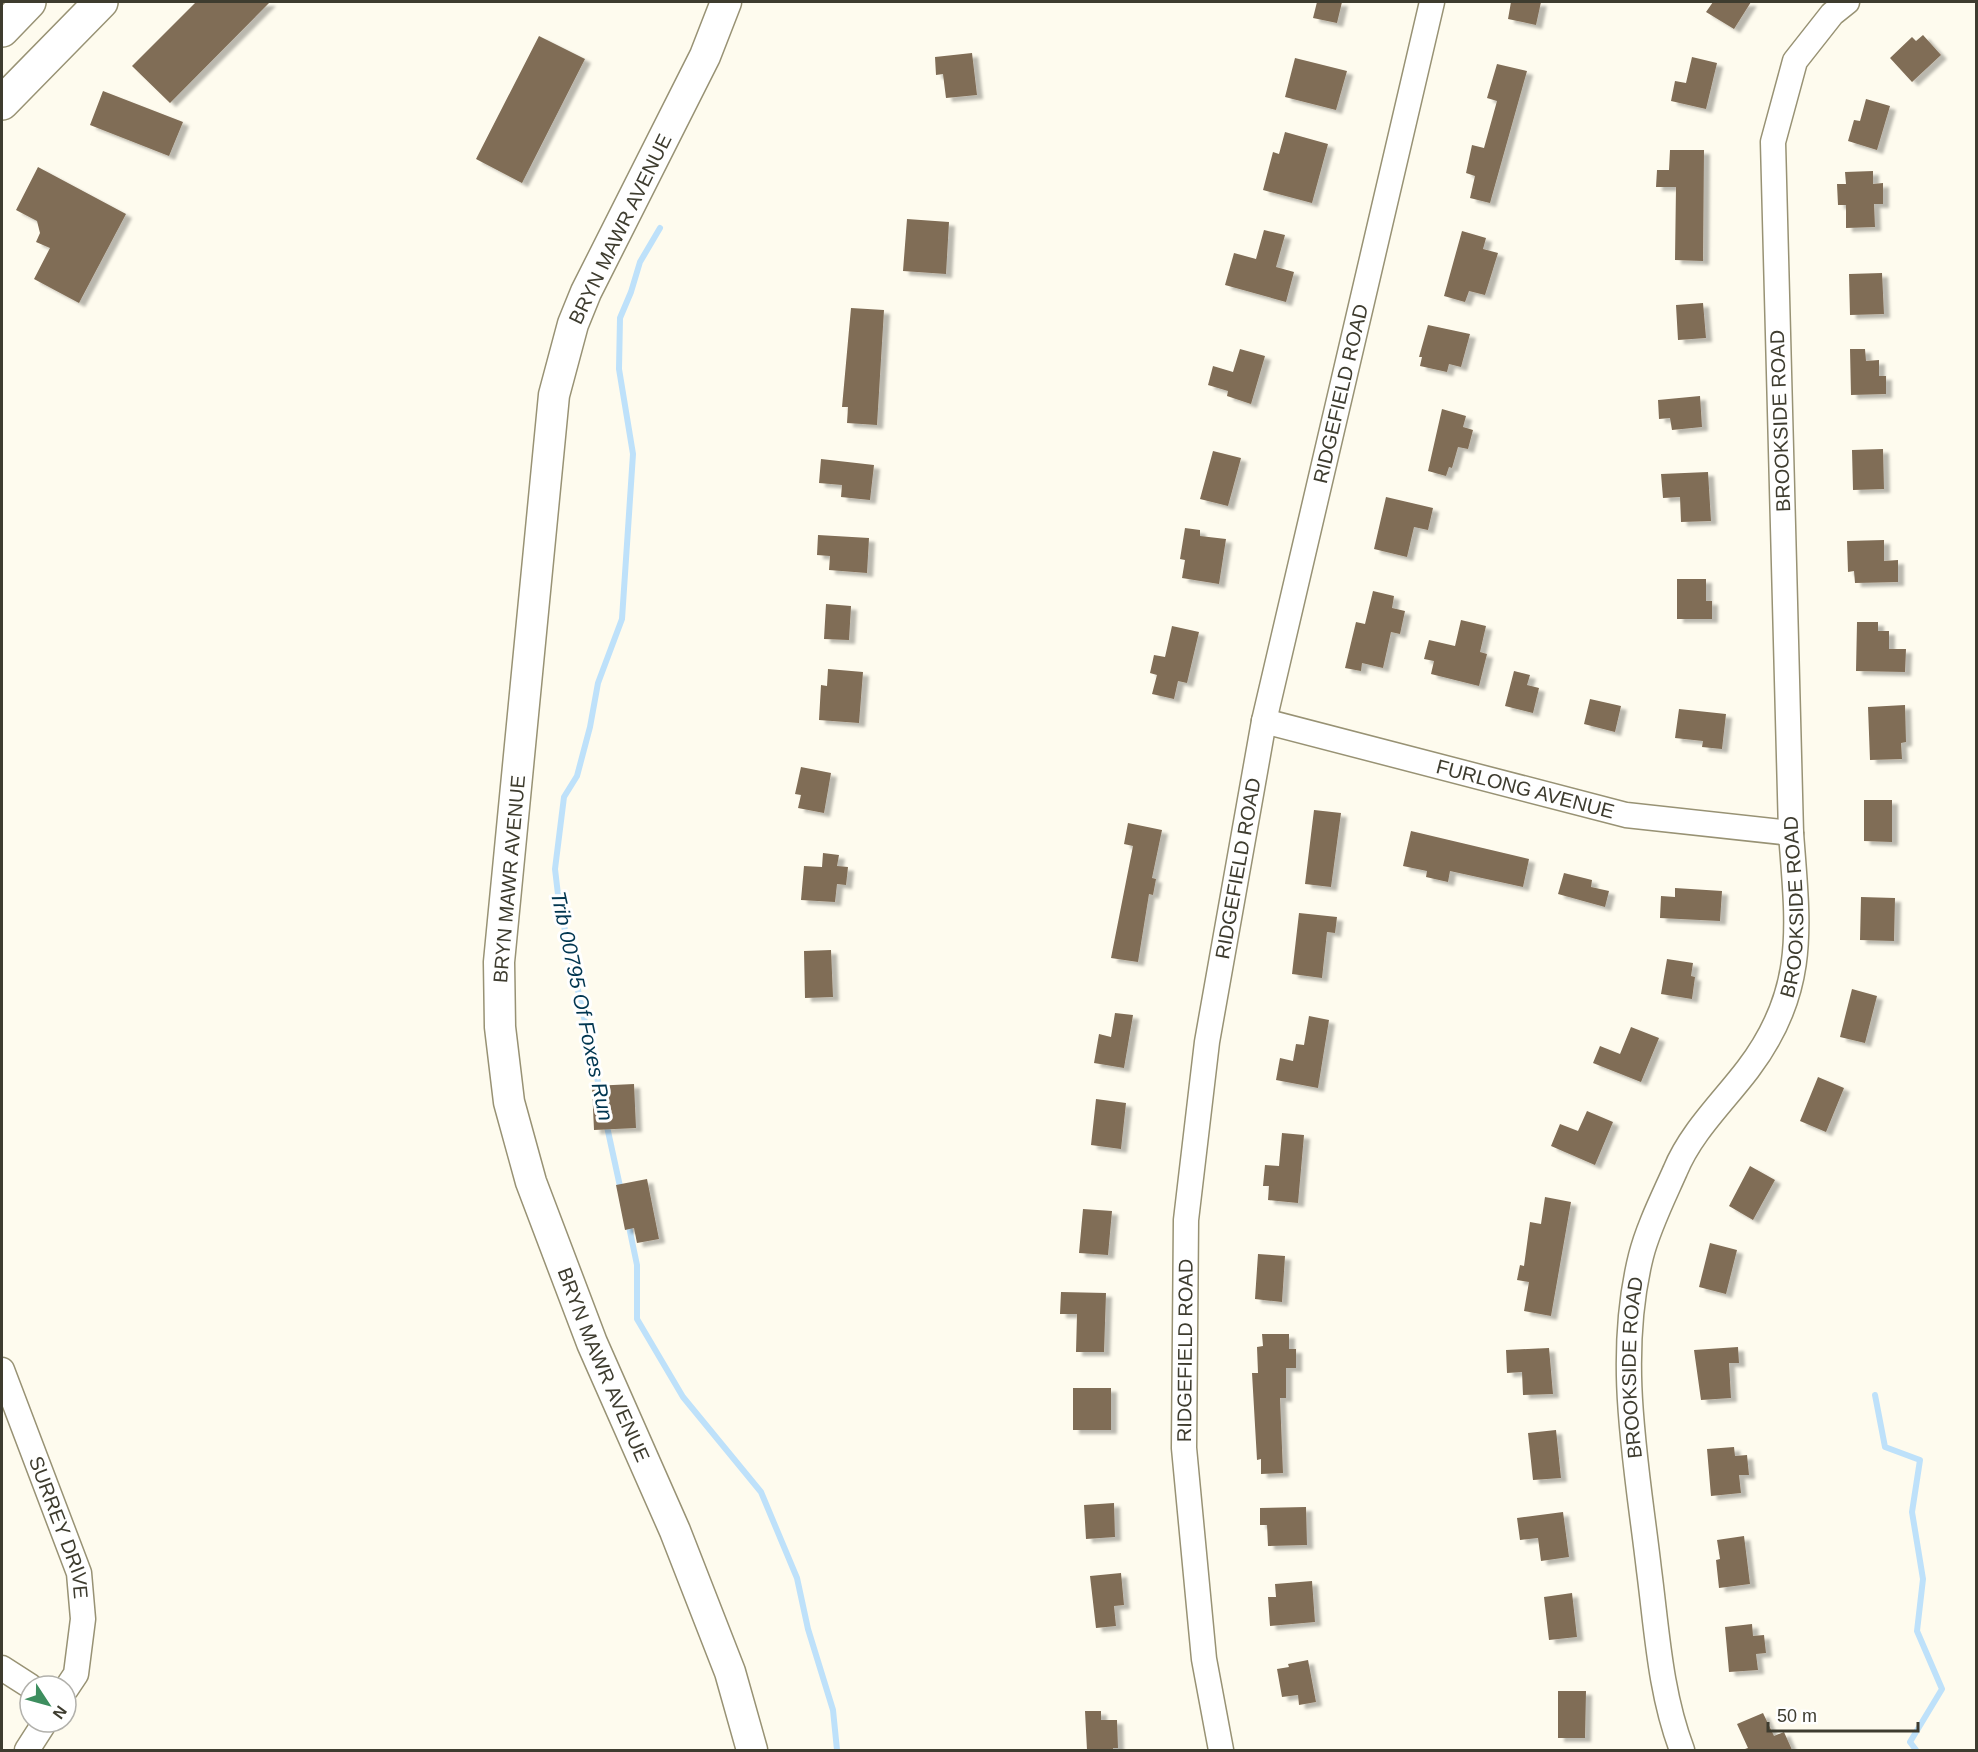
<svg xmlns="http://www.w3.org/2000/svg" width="1978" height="1752" viewBox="0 0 1978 1752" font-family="Helvetica,sans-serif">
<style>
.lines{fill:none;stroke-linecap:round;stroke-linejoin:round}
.stream{stroke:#bee1fa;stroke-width:6}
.building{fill:#806d56;filter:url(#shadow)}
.minor-casing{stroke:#989274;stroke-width:27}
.major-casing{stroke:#989274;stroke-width:33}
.highway-casing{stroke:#989274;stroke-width:36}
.minor{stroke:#fff;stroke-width:24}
.major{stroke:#fff;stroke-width:30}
.highway{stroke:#fff;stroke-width:33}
.labels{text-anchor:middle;stroke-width:6;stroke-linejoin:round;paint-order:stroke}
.street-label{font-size:20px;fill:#3e3c2f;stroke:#fff}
.water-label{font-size:21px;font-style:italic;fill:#013650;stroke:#fff}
</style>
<defs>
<filter id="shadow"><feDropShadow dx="6" dy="4" stdDeviation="1.5" flood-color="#0004"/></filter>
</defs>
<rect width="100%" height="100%" fill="#fefbee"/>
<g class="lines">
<path class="stream" d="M600,1091l-41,-188 -4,-34 9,-72 13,-21 13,-49 8,-44 24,-64 11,-165 -14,-85 1,-51 11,-26 9,-30 20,-34
M606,1122l15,69
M628,1222l9,43v54l46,78 78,95 36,86 11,51 25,81 4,40
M1875,1395l10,52 35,13 -8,52 11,67 -6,52 25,58 -32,53 6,8"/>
</g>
<path class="building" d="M196,2h74l-100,101 -38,-37z
M1317,2h25l-5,21 -24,-5z
M1511,2h30l-5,23 -28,-6z
M1713,2h38l-17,27 -28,-17z
M1923,35l18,20 -29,27 -22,-24 22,-21 4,4z
M539,36l46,23 -63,124 -46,-24z
M972,53l5,42 -31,3 -3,-24 -7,1 -1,-18z
M1692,57l25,6 -11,46 -35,-8 4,-20 11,2z
M1295,58l52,13 -11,39 -51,-13z
M1497,64l30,7 -37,132 -20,-5 5,-22 -9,-3 6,-28 12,3 13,-47 -10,-3z
M103,91l80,31 -14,34 -79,-31z
M1866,99l24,7 -13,44 -29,-9 6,-21 6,1z
M1285,132l43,12 -16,59 -49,-13 10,-38 6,2z
M1670,150h34l-1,111 -28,-1 1,-73h-20l1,-17h12z
M38,167l88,47 -47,89 -45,-24 16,-31 -14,-6 4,-9 -3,-12 -21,-11z
M1873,171v13l10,-1v21h-9l1,23 -29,1v-23h-8l-1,-21h9l-1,-12z
M907,219l42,3 -3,52 -43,-3z
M1264,230l21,5 -9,32 18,5 -8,30 -61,-17 9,-32 22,6z
M1462,231l24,7 -3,11 15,4 -13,42 -16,-4 -4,11 -21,-6z
M1882,273l2,41 -34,1 -1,-41z
M1703,303l3,35 -28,2 -2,-35z
M851,308l33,2 -7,115 -30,-2 1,-16h-6z
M1428,325l42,9 -9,33 -12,-3 -2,8 -27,-6 2,-9h-3z
M1240,349l25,7 -14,48 -24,-8 1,-5 -20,-6 5,-19 20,6z
M1850,349h15l1,12 13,-1v16h7v18l-35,1z
M1700,396l2,31 -30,3 -2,-12 -11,1 -1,-19z
M1442,409l24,7 -3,11 10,3 -5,19 -10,-2 -6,21 -3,-1 -3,9 -18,-5z
M1883,449l1,40 -31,1 -1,-40z
M1213,451l28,7 -13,48 -28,-7z
M821,459l53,6 -4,35 -29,-3 1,-12 -23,-2z
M1708,472l3,49 -30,1 -1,-25 -17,1 -2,-24z
M1386,497l47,11 -5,22 -14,-3 -7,30 -33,-8z
M1185,528l15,2v6l26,3 -7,45 -37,-6 3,-18 -5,-1z
M818,535l51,3 -2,35 -38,-3 1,-14 -13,-1z
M1884,540v21l14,-1v22l-43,1 -1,-12 -6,1 -1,-31z
M1677,579h29v22h6v18h-35z
M1373,591l21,5 -2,12 13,3 -5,23 -9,-2 -8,36 -21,-5 -1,8 -16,-3 11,-46 9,2z
M826,604l25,2 -2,34 -25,-1z
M1461,620l25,6 -6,26 7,2 -8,32 -48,-12 3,-13 -10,-2 5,-19 26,6z
M1857,622h21v9h11v18h17l-1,23 -49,-1z
M1172,626l27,6 -12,51 -9,-2 -4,18 -22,-5 5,-19 -7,-2 4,-18 11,2z
M828,669l35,3 -4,51 -40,-3 2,-35 6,1z
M1514,671l16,4 -3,10 12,3 -6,25 -28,-7z
M1590,699l31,7 -6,26 -31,-8z
M1905,705l1,37 -5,1 1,16 -32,1 -2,-53z
M1679,709l47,5 -4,35 -20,-2 1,-6 -28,-3z
M801,767l30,6 -7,40 -26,-5 3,-13 -6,-1z
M1864,800h28v42l-28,-1z
M1314,810l27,3 -10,74 -26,-3z
M1128,823l34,7 -10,48 4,1 -3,16 -4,-1 -11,68 -27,-4 22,-112 -9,-2z
M1411,831l118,28 -6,28 -73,-16 -2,11 -22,-5 1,-6 -24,-5z
M823,853l16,2 -2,11 11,1 -2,18 -9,-1 -2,18 -34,-2 3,-34 18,1z
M1564,873l28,7 -1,7 18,4 -4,16 -47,-13z
M1675,888l47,3 -2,30 -60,-3 1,-22 14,1z
M1861,897l34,1 -1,43 -34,-1z
M1299,913l38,4 -2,16 -8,-1 -5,46 -30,-4z
M831,950l2,47 -28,1 -1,-47z
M1667,959l26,4 -2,13 4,1 -3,22 -31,-5z
M1852,989l25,7 -12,47 -25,-6z
M1115,1013l18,2 -9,53 -30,-5 5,-29 12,3z
M1309,1016l20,4 -11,68 -42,-8 4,-22 13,3 3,-17 8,1z
M1631,1027l28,11 -18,44 -48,-19 7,-17 20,8z
M1818,1077l26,11 -18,44 -26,-11z
M634,1084l2,44 -42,2 -2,-44z
M1096,1099l30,4 -5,46 -30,-4z
M1587,1111l26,11 -18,43 -44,-19 9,-22 18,7z
M1282,1133l22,2 -6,68 -30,-3 1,-14h-6l2,-21 14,1z
M1750,1166l25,14 -22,40 -24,-14z
M647,1179l12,60 -22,4 -3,-15 -9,2 -9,-45z
M1545,1197l26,5 -20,114 -27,-5 5,-29 -12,-2 3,-15 4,1 6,-44 11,2z
M1083,1209l29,2 -4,44 -29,-2z
M1710,1243l27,7 -11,44 -27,-7z
M1258,1254l27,2 -3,46 -27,-3z
M1061,1292l45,1 -2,59h-28l1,-38h-17z
M1262,1334h27v15h7v19h-10v30h-6l3,75 -22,1v-15l-4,1 -5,-87h6l-1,-26 6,-1z
M1738,1347l1,16h-10l2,35 -30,2 -7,-50z
M1549,1348l4,46 -30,1 -1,-23 -15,1 -1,-23z
M1073,1388h38v42h-38z
M1556,1430l5,48 -28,2 -5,-47z
M1734,1447l1,9 12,-1 2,20h-10l2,18 -30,3 -4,-47z
M1114,1503l1,34 -29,2 -2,-34z
M1306,1507l1,38 -39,1 -1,-21h-7v-17z
M1563,1512l6,45 -28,4 -3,-23 -18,2 -3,-22z
M1744,1536l6,48 -31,4 -3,-28 4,-1 -3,-19z
M1121,1573l3,32 -10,1 2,20 -20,2 -6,-52z
M1312,1581l3,41 -45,4 -2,-29h8l-1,-13z
M1572,1593l5,44 -28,3 -5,-43z
M1752,1624l1,12 11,-1 2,18 -10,1 2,16 -29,2 -4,-45z
M1308,1660l8,42 -17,3 -1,-10 -16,2 -5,-28 12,-2 -1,-3z
M1558,1691h28l-1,47h-27z
M1085,1711h16v9h16l1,28h-5v2h-26z
M1763,1713l11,23 10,-4 8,18h-50l6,-2 -11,-24z"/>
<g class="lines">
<defs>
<g id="minor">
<path id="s1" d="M1264,721l362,94 165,18"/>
<path id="s2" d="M2,1370l77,203 4,46 -7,55 -10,15"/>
<path d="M2,1668l28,18"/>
<path d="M27,1750l18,-28"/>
<path id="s3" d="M1221,1750l-17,-91 -20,-211 2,-228 21,-178 57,-321 168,-719"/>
<path id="s4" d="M1682,1750c-22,-58 -25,-119 -33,-180 -12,-104 -34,-210 -8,-314 7,-28 22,-58 34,-85 16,-39 48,-69 73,-102 60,-79 50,-143 43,-236l-18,-691 22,-81 37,-47 15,-12"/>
</g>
<g id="major">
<path id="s5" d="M726,2l-21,54 -119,236 -13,32 -19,71 -55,567 1,65 9,75 22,80 61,161 83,188 55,141 22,78"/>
</g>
<path id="highway" d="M2,30l27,-28
M2,103l99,-101"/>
</defs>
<use href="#minor" class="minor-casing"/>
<use href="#major" class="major-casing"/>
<use href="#highway" class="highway-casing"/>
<use href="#minor" class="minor"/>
<use href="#major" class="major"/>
<use href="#highway" class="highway"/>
</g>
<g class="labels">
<g class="street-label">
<text transform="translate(620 229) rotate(-64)" y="7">BRYN MAWR AVENUE</text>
<text dy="7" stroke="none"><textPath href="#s3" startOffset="1374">RIDGEFIELD ROAD</textPath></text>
<text transform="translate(1780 421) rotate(-92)" y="7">BROOKSIDE ROAD</text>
<text dy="7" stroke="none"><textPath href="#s1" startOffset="270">FURLONG AVENUE</textPath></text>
<text dy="7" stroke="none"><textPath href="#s3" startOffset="888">RIDGEFIELD ROAD</textPath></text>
<text transform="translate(509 879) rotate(-85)" y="7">BRYN MAWR AVENUE</text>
<text dy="7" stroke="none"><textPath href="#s4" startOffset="890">BROOKSIDE ROAD</textPath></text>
<text dy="7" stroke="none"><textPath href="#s3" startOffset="402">RIDGEFIELD ROAD</textPath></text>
<text dy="7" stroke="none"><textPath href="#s5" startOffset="1420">BRYN MAWR AVENUE</textPath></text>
<text dy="7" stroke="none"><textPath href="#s4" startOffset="387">BROOKSIDE ROAD</textPath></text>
<text dy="7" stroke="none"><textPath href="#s2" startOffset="168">SURREY DRIVE</textPath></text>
</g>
<g class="water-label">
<text transform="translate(582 1006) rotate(78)" y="7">Trib 00795 Of Foxes Run</text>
</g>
</g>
<rect width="1978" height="1752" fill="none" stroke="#3e3c2f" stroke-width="6"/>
<g transform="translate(48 1704) rotate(126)"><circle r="28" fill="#ffffff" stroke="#b2b1ac" stroke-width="1.5"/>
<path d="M0-4.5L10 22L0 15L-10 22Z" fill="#3d8e5f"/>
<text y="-9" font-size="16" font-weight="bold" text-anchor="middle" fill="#3e3c2f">N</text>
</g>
<path d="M1768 1722v9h150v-9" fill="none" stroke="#3e3c2f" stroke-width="3"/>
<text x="1777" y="1722" font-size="18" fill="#3e3c2f" stroke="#ffffff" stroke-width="4.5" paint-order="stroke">50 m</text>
</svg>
